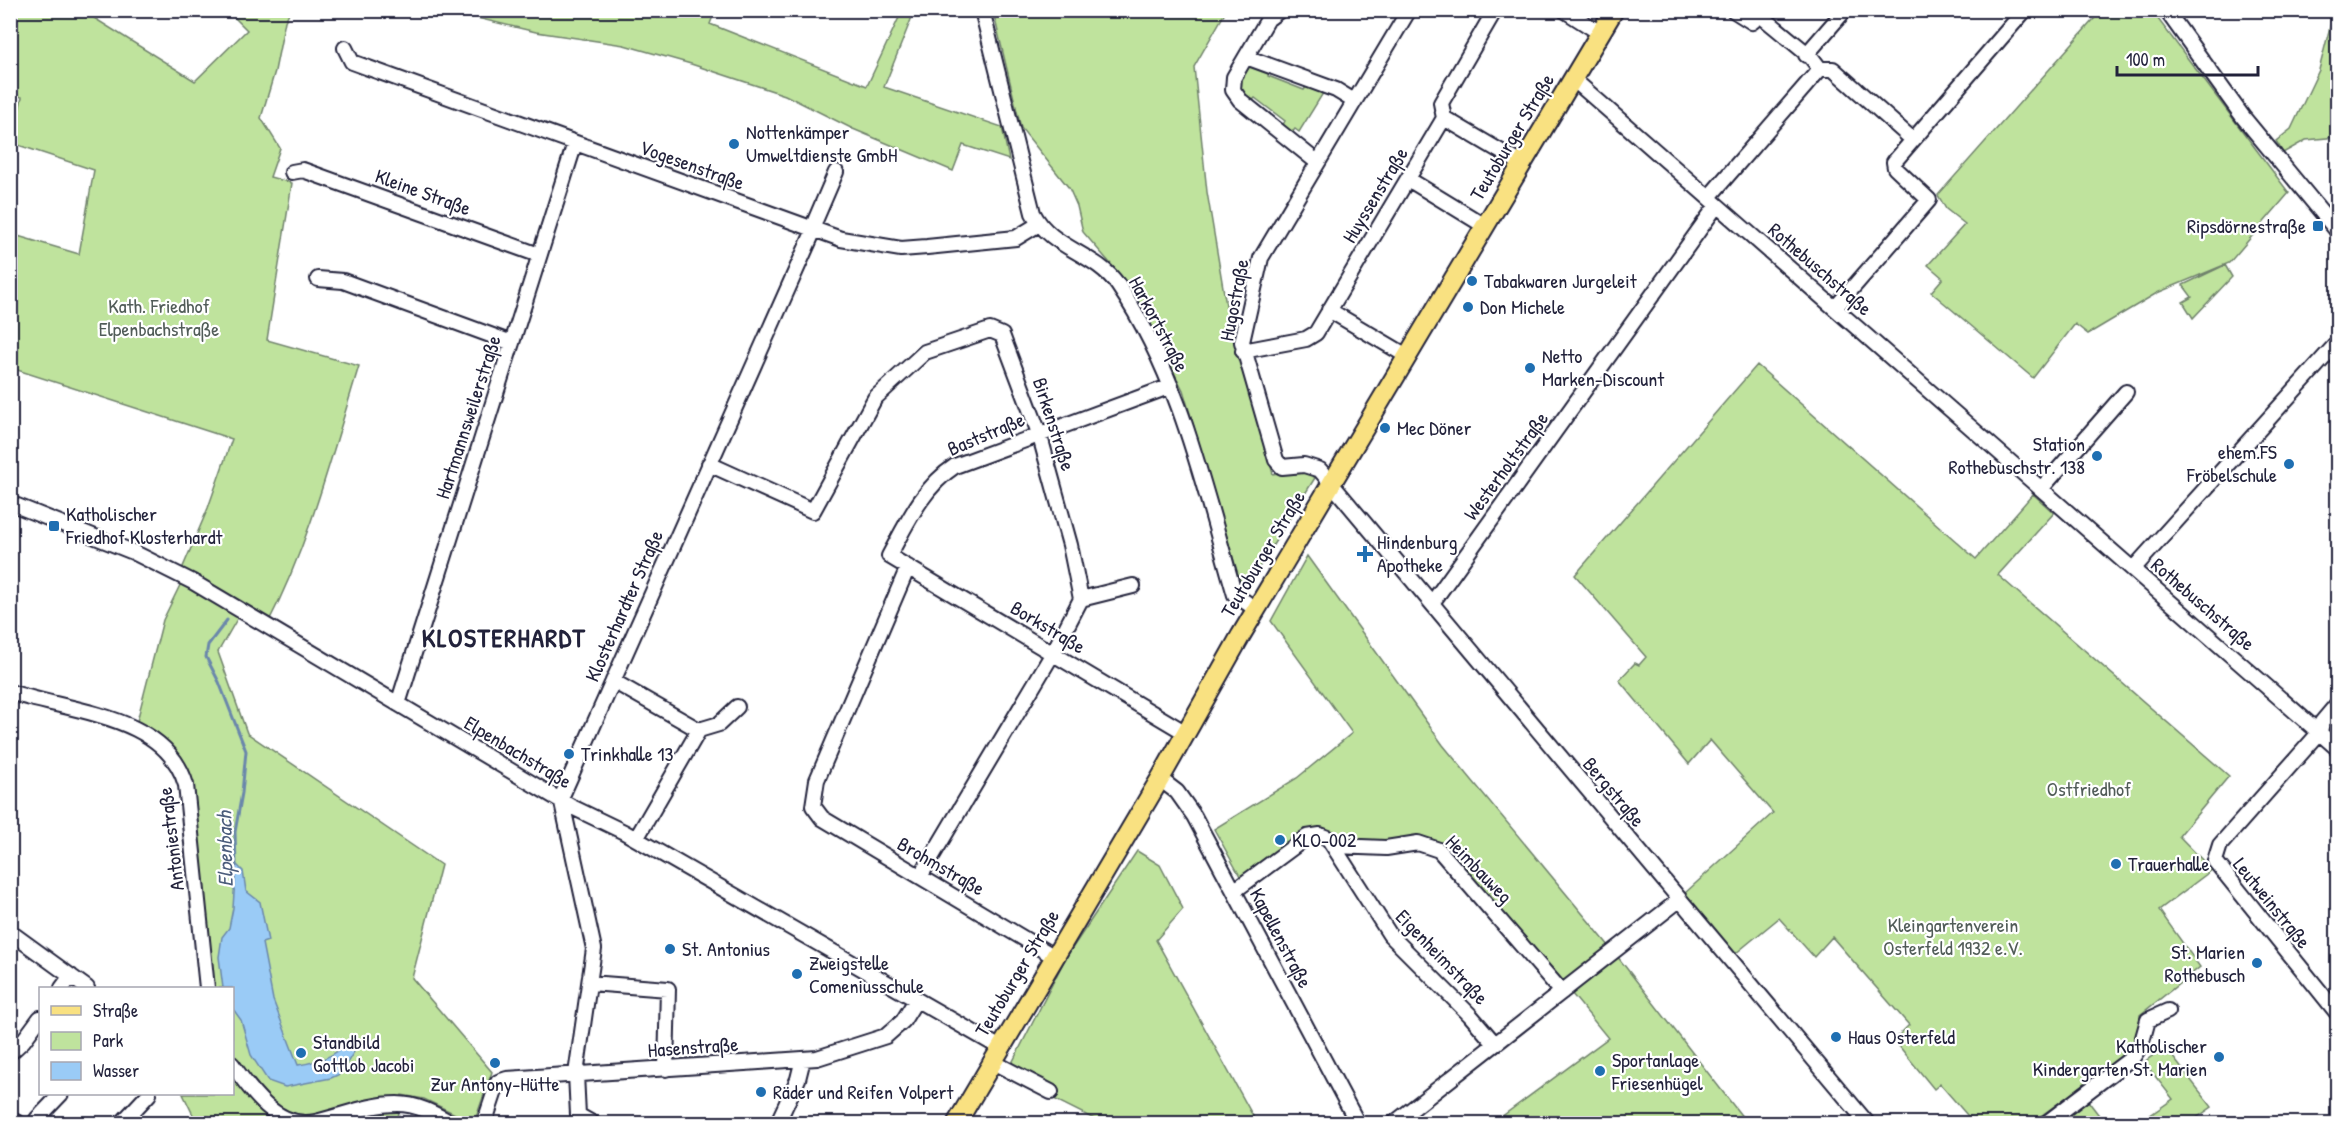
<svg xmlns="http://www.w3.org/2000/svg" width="2348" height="1134" viewBox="0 0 2348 1134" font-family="'Patrick Hand',sans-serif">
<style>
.green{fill:#bfe39d;stroke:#70826c;stroke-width:1.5}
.water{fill:#9acbf6;stroke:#6a87ab;stroke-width:1.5}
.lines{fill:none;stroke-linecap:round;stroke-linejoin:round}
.stream{stroke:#6a87ab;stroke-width:3}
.minor-casing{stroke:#22223b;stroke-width:18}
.major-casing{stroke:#22223b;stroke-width:22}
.minor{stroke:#fff;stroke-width:14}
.major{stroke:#f9e181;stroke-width:18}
.poi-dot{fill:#1f6fb2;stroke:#fff;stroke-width:2}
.labels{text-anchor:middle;stroke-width:4.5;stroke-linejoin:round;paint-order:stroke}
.poi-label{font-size:20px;fill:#22223b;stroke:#fff;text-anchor:start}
.street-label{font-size:20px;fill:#22223b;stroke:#fff}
.park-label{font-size:20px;fill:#515c58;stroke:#fff}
.water-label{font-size:21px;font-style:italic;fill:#4c5d7c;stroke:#fff}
.district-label{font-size:26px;font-weight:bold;letter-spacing:1.5px;fill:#22223b;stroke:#fff}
</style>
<rect width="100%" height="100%" fill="#fff"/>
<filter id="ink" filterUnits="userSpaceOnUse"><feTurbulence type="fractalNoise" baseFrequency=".0167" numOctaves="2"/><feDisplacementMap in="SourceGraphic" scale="12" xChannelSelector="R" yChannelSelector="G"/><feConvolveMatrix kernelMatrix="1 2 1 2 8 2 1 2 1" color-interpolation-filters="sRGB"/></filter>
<g filter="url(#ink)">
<path class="green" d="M11,11h72l112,70 52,-51 -19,-19h62l-5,10 -10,50 -14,47 19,30 -10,29 22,6 -25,157 92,26c-27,88 -49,176 -91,257l-88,-49 28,-66 24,-69 -221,-71v-134l68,20 15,-84 -82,-27 10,-46 -11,-3z
M448,11h267l-5,13 157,62 35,-75 12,1 -30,75 118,40 7,33 -46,-15 -10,26 -100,-42 -68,-34 -94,-31 -67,-19 -88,-13z
M993,11h233l-32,56 13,125 22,131 44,151 25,-4 20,3 -70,112 -8,-4 -57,-191 -54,-105 -46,-53 -6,-26 -8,-18 -48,-60z
M2101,11h51l137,182 -60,70 -72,30 -69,41 -13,-10 -42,54 -102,-86 12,-14 -15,-13 37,-41 -19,-15 -8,-14z
M2334,11h4l-1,126 -31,3 -23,13 -7,-12 15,-12 28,-59z
M1253,65l17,4 -2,7 36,14 4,-6 17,6 -26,42 -4,-3 -5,6 -9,-7 4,-7 -30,-23 -5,5 -12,-14c0,-12 3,-19 15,-24z
M2225,265l7,12 -39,41 -10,-16 9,-5 -9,-12z
M1757,365l219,194 57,-65 21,19 -56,62 231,201 -50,60 33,34 -53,40 41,57 -60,48c-2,22 -4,36 -25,47l-84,61h-57l-34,-39 -6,5 -40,-49 15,-15 -77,-88 -18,20 -35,-39 -44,36 -50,-61 88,-80 -63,-73 -21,24 -70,-84 16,-17 4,2 7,-8 -71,-82z
M1307,556l136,189 167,202 137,176h-254l115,-85 -45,-55 -131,-144 -52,5 -69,-15 -59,41 -12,6 -26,-47 83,-51 55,-45 -81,-112z
M183,579l58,33 -23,40 29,81 194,132 -29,113 80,94 -18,51 -50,-24 -22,-4 -5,28h-200l-14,-29h49v-106h-22l-22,-204 -52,-59 27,-105z
M1137,851l23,14 23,44 -27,31 98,178 -10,6 -142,-1 -96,-48 59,-116z
M2165,1047l47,60 -23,16h-50l34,-24 -29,-37z
M2088,1101l17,22h-46z"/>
<path class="water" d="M236,864l7,7 3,20 14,11 8,39 -6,2 11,57 25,65c21,-3 44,-10 53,-30l8,9 -19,30 -9,4 -46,9 -17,-6 -17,-26 -10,-35 -8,-11 -1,-21h-9l-4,-31 3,-20 7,-9 4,-20z"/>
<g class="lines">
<path class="stream" d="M227,620l-19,25 -2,12 13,25 27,69 -4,42 -7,39 1,34"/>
<defs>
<path id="minor" d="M982,10l51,203c18,36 62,39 85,72 63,93 86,204 117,310l21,14
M1280,10l-12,9 -34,58 -1,13 7,10 77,62
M1409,10l-148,248 -19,84 34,118 6,7 22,-2 16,5 548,654
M1564,10l36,23
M1733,10l19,12 8,-7
M1762,10l-2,5 5,4 46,38 9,12h13l80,71
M2166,10l77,107 95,115
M345,48l7,14 489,177 60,10 26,-2 89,-9 23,-14
M1806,55l39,-45
M1246,57l90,33 18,11
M1573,79l765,670
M1444,118l78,46
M292,172l11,-2 236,85
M1408,179l77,47
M1709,197l111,-128
M318,279l25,2 169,62
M1835,308l94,-108 -34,-32 -1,-6 131,-152
M1329,310l78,46
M1243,351l63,-12 10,-6 128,-215 -3,-15 54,-93
M1171,386l-216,80c-32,21 -48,57 -66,90l297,177
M709,464l104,47 62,-113 50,-46 65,-22 12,5 37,98 31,112 11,54 -28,54 -132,222
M2041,489l85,-97
M10,503l123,49 60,30 377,224 54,26 375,215
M908,567l-91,213 -4,26 9,12 231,138
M2133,569l205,-227
M1081,599l52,-13
M1432,603l285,-398
M613,681l86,49 20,-6 18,-17
M10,692c59,20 156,22 176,93l21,203
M2338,703l-16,19 -2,10 -100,113 -5,16 123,153
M398,704l177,-561
M1160,779l17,13 17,24 164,308
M636,839l63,-109
M1335,846l51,2 32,-5 21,7 123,142
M1234,891l73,-54 13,-2 8,3 62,97 80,80 25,29
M10,932l77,56
M590,983l78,6 -2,80
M62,988l9,-12
M10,1053l13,-12 17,-23
M991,1061l60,31
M232,1064c18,26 46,66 83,58 28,-6 52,-18 82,-18 21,0 38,10 56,20
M10,1119l10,5
M37,1119l24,-25
M121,1124l28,-30
M484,1124l14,-42 9,-3 310,-21 69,-22 17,-15 13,-21
M594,1124l-16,-9 -2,-41 18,-125 -33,-151 253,-568 1,-9 21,-49
M777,1124l21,-45 5,-20
M1393,1124l285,-223
M2045,1124l88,-67 8,-12 7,-25 20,-9"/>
<path id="major" d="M956,1124l204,-345 81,-144 373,-625"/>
</defs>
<use href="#minor" class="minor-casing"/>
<use href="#major" class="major-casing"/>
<use href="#minor" class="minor"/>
<use href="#major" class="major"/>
</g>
</g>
<g class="poi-dot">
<circle cx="734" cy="144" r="6"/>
<rect x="2312" y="220" width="12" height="12" rx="3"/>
<circle cx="1472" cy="281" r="6"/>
<circle cx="1468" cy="307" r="6"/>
<circle cx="1530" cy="368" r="6"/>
<circle cx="1385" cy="428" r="6"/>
<circle cx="2097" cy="456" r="6"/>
<circle cx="2289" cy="464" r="6"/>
<rect x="48" y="520" width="12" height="12" rx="3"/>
<path d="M1362 545h6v6h6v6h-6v6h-6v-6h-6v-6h6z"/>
<circle cx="569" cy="754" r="6"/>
<circle cx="1280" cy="840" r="6"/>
<circle cx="2116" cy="864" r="6"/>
<circle cx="670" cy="949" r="6"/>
<circle cx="2257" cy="963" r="6"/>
<circle cx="797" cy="974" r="6"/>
<circle cx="1836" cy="1037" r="6"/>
<circle cx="301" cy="1053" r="6"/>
<circle cx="2219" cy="1057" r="6"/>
<circle cx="495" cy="1063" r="6"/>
<circle cx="1600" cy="1071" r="6"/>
<circle cx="761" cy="1092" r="6"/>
</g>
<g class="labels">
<g class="poi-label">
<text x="746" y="139">Nottenkämper<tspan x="746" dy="23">Umweltdienste GmbH</tspan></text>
<text x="2306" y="233" text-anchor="end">Ripsdörnestraße</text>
<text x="1484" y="288">Tabakwaren Jurgeleit</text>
<text x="1480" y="314">Don Michele</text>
<text x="1542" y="363">Netto<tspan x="1542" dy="23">Marken-Discount</tspan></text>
<text x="1397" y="435">Mec Döner</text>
<text x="2085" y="451" text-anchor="end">Station<tspan x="2085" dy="23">Rothebuschstr. 138</tspan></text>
<text x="2277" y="459" text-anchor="end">ehem.FS<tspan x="2277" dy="23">Fröbelschule</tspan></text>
<text x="66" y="521">Katholischer<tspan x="66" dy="23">Friedhof Klosterhardt</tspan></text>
<text x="1377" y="549">Hindenburg<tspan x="1377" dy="23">Apotheke</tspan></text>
<text x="581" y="761">Trinkhalle 13</text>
<text x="1292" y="847">KLO-002</text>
<text x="2128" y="871">Trauerhalle</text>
<text x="682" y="956">St. Antonius</text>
<text x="2245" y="959" text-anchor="end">St. Marien<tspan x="2245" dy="23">Rothebusch</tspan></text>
<text x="809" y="970">Zweigstelle<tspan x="809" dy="23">Comeniusschule</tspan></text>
<text x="1848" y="1044">Haus Osterfeld</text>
<text x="313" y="1049">Standbild<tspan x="313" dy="23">Gottlob Jacobi</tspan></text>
<text x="2207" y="1053" text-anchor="end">Katholischer<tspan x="2207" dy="23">Kindergarten St. Marien</tspan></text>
<text x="1612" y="1067">Sportanlage<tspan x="1612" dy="23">Friesenhügel</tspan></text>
<text x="495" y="1091" text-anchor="middle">Zur Antony-Hütte</text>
<text x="773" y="1099">Räder und Reifen Volpert</text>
</g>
<g class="street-label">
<text transform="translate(1512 137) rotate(-59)" y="7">Teutoburger Straße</text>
<text transform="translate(692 165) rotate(20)" y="7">Vogesenstraße</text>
<text transform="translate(423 192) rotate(20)" y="7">Kleine Straße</text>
<text transform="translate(1375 195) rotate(-59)" y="7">Huyssenstraße</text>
<text transform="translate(1820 269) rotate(41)" y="7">Rothebuschstraße</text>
<text transform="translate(1234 300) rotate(-79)" y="7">Hugostraße</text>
<text transform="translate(1159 324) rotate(62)" y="7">Harkortstraße</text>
<text transform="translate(468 417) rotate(-72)" y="7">Hartmannsweilerstraße</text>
<text transform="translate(1054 424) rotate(72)" y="7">Birkenstraße</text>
<text transform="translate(986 434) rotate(-23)" y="7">Baststraße</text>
<text transform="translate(1506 466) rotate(-54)" y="7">Westerholtstraße</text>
<text transform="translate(1263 554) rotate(-59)" y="7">Teutoburger Straße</text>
<text transform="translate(2203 604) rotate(41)" y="7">Rothebuschstraße</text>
<text transform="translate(624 606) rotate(-66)" y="7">Klosterhardter Straße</text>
<text transform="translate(1048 627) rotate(31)" y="7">Borkstraße</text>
<text transform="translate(518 752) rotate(31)" y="7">Elpenbachstraße</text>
<text transform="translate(1614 792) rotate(50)" y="7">Bergstraße</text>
<text transform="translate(171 839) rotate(-97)" y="7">Antoniestraße</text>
<text transform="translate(941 866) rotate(30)" y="7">Brohmstraße</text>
<text transform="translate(1479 869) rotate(46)" y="7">Heimbauweg</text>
<text transform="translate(2272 903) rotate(51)" y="7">Leutweinstraße</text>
<text transform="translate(1281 938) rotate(62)" y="7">Kapellenstraße</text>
<text transform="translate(1442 957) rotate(46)" y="7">Eigenheimstraße</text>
<text transform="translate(1017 973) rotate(-59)" y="7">Teutoburger Straße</text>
<text transform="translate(693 1047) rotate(-4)" y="7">Hasenstraße</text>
</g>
<g class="park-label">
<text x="159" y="313">Kath. Friedhof<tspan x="159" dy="23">Elpenbachstraße</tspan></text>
<text x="2089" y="796">Ostfriedhof</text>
<text x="1953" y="932">Kleingartenverein<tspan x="1953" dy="23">Osterfeld 1932 e.V.</tspan></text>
</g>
<g class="water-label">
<text transform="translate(225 849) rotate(-91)" y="7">Elpenbach</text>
</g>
<g class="district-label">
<text x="504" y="647">KLOSTERHARDT</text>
</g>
</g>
<rect width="2348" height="1134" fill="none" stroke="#fff" stroke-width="36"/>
<rect x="18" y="18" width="2312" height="1098" fill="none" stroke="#22223b" stroke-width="2" filter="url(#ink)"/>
<rect x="39" y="987" width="195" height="108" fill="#ffffff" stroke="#a7a7b1" stroke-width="1.5"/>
<rect x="51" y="1006" width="30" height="9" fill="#f9e181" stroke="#a7a7b1" stroke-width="1.5"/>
<text x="93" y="1017" font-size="18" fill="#22223b">Straße</text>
<rect x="51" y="1032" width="30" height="18" fill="#bfe39d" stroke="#a7a7b1" stroke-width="1.5"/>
<text x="93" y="1047" font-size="18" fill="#22223b">Park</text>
<rect x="51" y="1062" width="30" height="18" fill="#9acbf6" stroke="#a7a7b1" stroke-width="1.5"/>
<text x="93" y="1077" font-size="18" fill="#22223b">Wasser</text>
<path d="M2117 66v9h141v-9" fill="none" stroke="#22223b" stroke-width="3"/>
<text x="2126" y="66" font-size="18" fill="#22223b" stroke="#ffffff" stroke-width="4.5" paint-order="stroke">100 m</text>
</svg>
